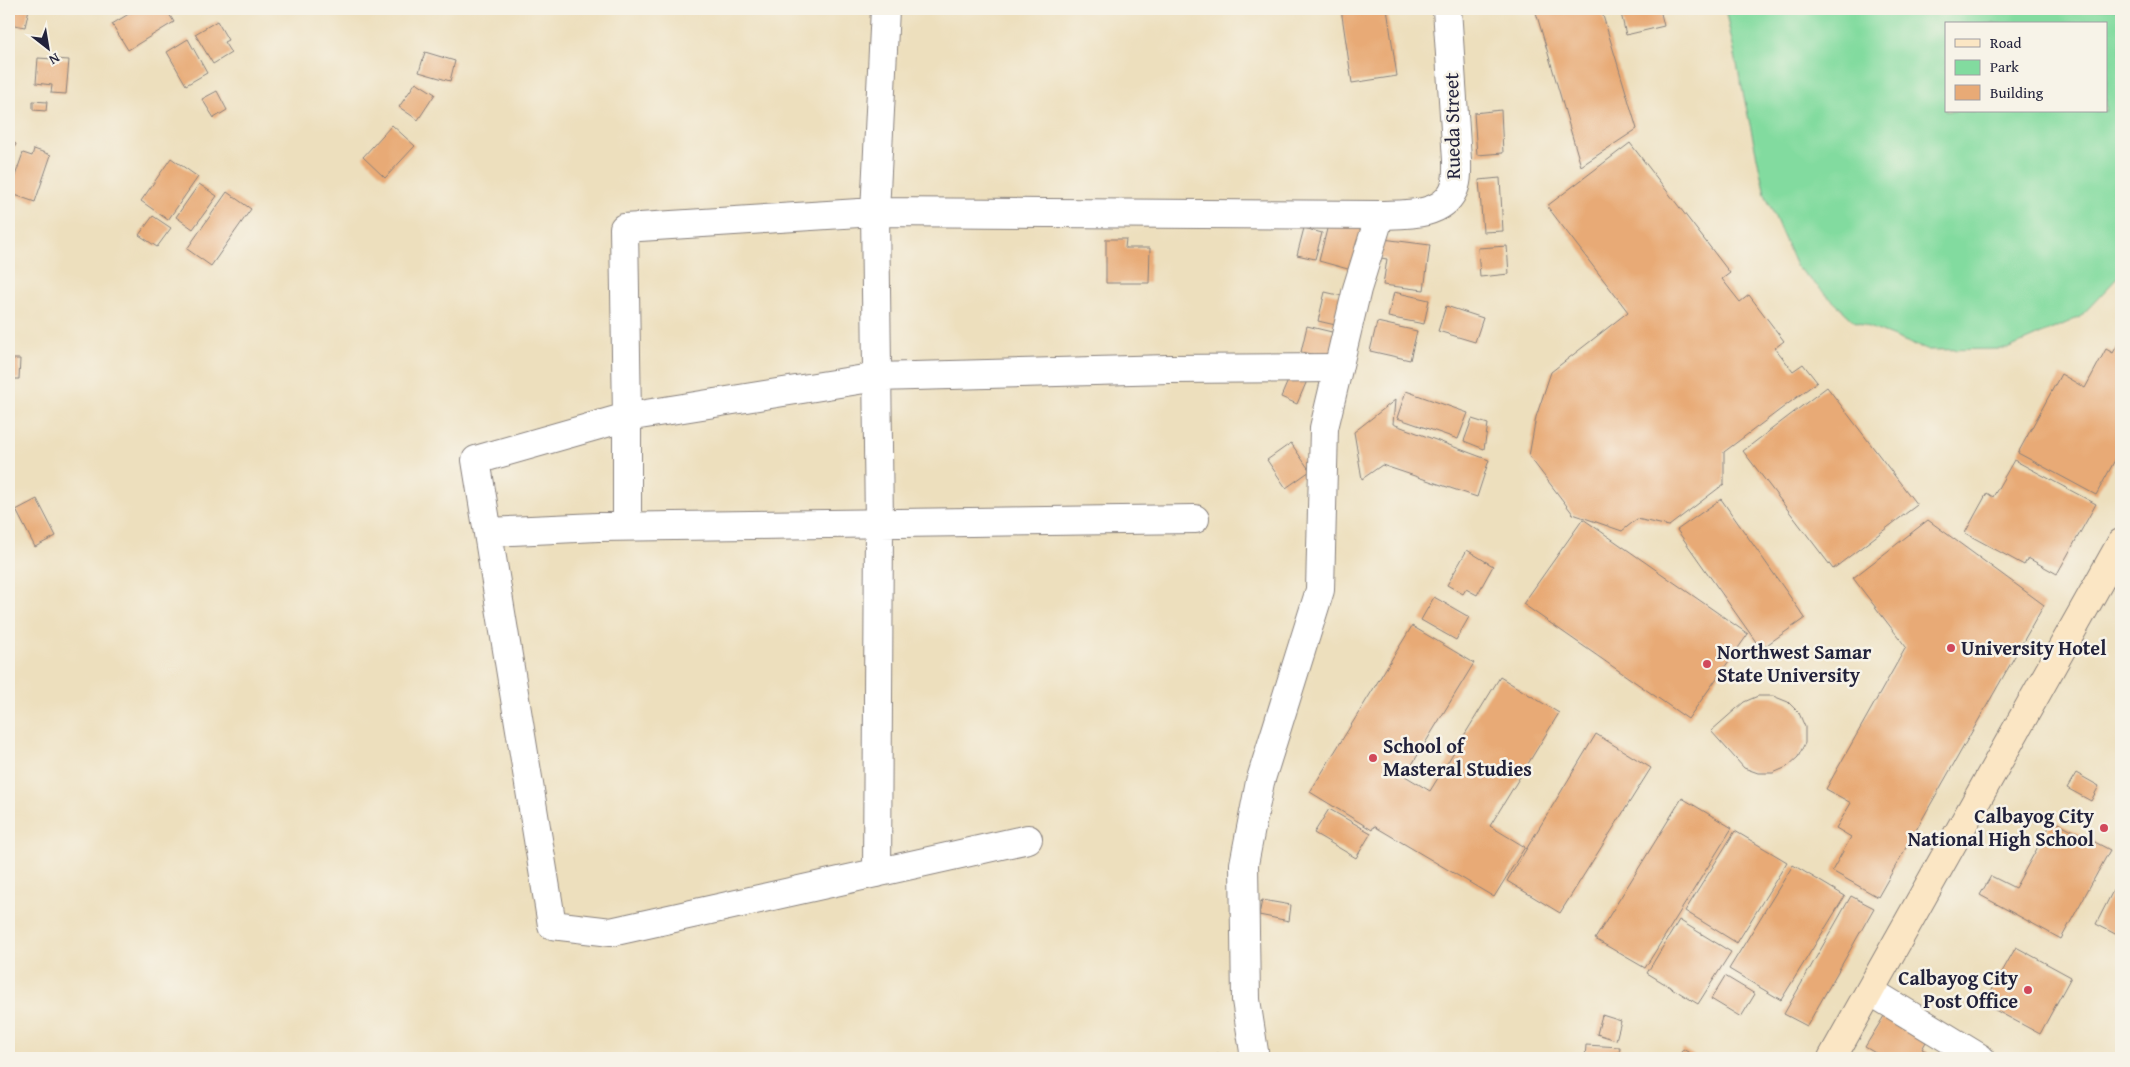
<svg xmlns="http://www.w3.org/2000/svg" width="2130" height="1067" viewBox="0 0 2130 1067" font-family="'Gentium Book Plus',serif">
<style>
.green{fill:#82db9f;stroke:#527e6d;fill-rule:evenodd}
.building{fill:#e8aa76}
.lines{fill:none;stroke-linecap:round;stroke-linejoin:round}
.minor-casing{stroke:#88807c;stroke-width:30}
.tertiary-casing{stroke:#88807c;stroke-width:30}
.secondary-casing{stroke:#88807c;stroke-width:30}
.minor{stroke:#fff;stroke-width:28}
.tertiary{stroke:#fff;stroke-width:28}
.secondary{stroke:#fbe6c4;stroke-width:28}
.poi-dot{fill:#d1495b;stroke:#f7f3e8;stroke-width:2}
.labels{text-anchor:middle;stroke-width:5;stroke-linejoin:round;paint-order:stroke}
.street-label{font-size:20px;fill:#22223b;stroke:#f7f3e8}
.poi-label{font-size:20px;font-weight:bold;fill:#22223b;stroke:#f7f3e8;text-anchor:start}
</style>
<rect width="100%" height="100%" fill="#f7f3e8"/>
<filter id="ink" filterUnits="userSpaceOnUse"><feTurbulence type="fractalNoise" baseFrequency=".02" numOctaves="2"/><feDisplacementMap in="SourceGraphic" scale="10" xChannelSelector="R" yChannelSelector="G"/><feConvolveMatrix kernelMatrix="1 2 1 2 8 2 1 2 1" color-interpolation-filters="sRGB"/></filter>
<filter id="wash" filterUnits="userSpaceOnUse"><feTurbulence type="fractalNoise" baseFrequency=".0096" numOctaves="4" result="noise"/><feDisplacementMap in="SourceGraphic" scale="20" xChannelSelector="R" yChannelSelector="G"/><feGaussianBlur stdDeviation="1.12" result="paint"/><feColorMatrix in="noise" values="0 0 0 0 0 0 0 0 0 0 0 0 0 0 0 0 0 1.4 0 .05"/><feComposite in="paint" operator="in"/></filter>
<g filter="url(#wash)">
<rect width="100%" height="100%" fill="#eddfbd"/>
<path class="green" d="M1725,9h396v265l-41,43 -73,32 -80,1 -73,-29 -58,-55 -31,-72zM1946,24h160v87h-160z"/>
<g id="blocks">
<path class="building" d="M11,9h18l-4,18 -16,-3z
M137,9h29l8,13 -46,28 -16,-26z
M1341,9h46l10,67 -45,7z
M1535,9h66l36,120 -56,37z
M1620,9h40l4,17 -38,9z
M217,21l11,19 -4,2 7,11 -18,11 -18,-30z
M188,39l19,34 -21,12 -19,-33z
M425,52l30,9 -5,20 -31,-9z
M38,58l31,2 -3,34 -15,-1 1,-8 -16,-2z
M416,82l19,12 -17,26 -19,-13z
M217,91l10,19 -13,8 -12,-19z
M33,101l14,1 -1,9 -13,-1z
M1501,110l2,43 -26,2 -3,-42z
M392,125l23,21 -30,32 -22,-21z
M9,140l7,4 -7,15z
M1630,143l100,130 -8,6 18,23 9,-7 35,46 -9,7 18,23 10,-7 14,18 -93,70v32l-55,42 -32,-7 -15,12 -49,-17 -44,-58 7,-39 15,-45 77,-60 -81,-106z
M34,149l17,6 -16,47 -26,-9 14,-40 9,3z
M171,158l27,19 -30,43 -27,-19z
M1500,178l3,53 -20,1 -4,-52z
M199,184l18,12 -24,33 -17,-12z
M227,192l24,17 -40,57 -24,-17z
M153,216l18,12 -14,19 -18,-12z
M1329,221l37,9 -11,41 -36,-10z
M1304,228l18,5 -7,26 -18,-4z
M1106,239h20l-1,9h25l-1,35h-43z
M1383,239l47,6 -6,45 -41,-5 4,-26 -6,-1z
M1507,246l2,28 -29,3 -2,-29z
M1325,292l26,6 -7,29 -26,-6z
M1394,292l35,8 -5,24 -36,-7z
M1446,306l37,12 -8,24 -37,-11z
M1377,322l40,9 -7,29 -40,-9z
M1307,326l29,7 -5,25 -30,-6z
M2121,339v110l-25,46 -78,-42 43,-79 24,14 21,-39 7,4z
M9,359h11l-1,20h-10z
M1290,376l16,7 -9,21 -16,-7z
M1827,387l90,118 -84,64 -90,-118z
M1406,391l62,22 -10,26 -61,-21z
M1395,400l-2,24 96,36 -12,37 -95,-32 -20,14 -8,-47z
M1472,419l16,5 -4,25 -20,-8z
M1291,443l19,28 -24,17 -19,-28z
M2014,460l82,44 -39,70 -29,-16 -4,7 -59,-32 22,-40 6,4z
M37,499l19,37 -21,11 -19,-37z
M1721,499l84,119 -44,31 -84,-119z
M1583,519l165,115 -60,85 -165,-115z
M1928,520l116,85 -166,292 -46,-26 19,-34 -15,-9 15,-25 -25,-14 80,-142 -53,-69z
M1467,550l26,16 -16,29 -11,-6 -3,5 -16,-9z
M1434,597l35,20 -13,23 -35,-20z
M1412,626l62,37 -69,113 25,15 70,-114 59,36 -69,113 35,21 -31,50 -120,-71 -2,4 -62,-38z
M1758,696h15l15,6 11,11 6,14v16l-7,14 -11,10 -14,6h-15l-14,-5 -33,-37 33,-29z
M1596,734l55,34 -91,145 -53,-32z
M2076,773l23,13 -8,15 -24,-13z
M1682,798l50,30 -87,140 -50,-29z
M1329,809l42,24 -15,25 -42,-25z
M2053,820l57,30 -49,89 -81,-44 11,-19 24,12z
M1735,831l52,31 -50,81 -52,-32z
M1793,865l52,31 -64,104 -52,-31z
M2121,875v62l-25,-13z
M1851,896l23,12 -67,118 -23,-12z
M1262,900l29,5 -2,16 -30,-6z
M1679,920l52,32 -33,52 -51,-31z
M2016,947l55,30 -31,57 -56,-30z
M1725,976l30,18 -14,23 -30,-18z
M1602,1015l19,6 -5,19 -19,-6z
M1884,1016l42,26 -4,7 17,9h-55l-19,-11z
M1586,1045l34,2 -1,11h-34z
M1683,1049l15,9h-20z
M1217,1053l13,3v2h-14z"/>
</g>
</g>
<g filter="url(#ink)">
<use href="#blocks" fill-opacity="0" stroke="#88807c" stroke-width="1"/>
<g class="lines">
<defs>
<path id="minor" d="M627,526v-109l-3,-189 251,-16 505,3
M488,532l110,-5 597,-8
M1028,839l-417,93 -59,-7 -76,-465 151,-43 250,-40 292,-8 169,-1
M877,873l2,-350 -4,-311 10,-203
M1870,991l110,67"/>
<path id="tertiary" d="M1255,1058l-9,-58 -2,-136 16,-82 60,-192 4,-162 33,-139 23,-74c23,-1 61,2 73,-24 5,-9 4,-21 4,-31l-10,-151"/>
<path id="secondary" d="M1832,1058l289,-515"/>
</defs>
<use href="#minor" class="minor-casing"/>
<use href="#tertiary" class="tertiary-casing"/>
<use href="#secondary" class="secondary-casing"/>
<use href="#minor" class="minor"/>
<use href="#tertiary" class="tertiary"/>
<use href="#secondary" class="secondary"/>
</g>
</g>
<g class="poi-dot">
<circle cx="1951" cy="648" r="5"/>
<circle cx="1707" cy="664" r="5"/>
<circle cx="1373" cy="758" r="5"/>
<circle cx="2104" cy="828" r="5"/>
<circle cx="2028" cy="990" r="5"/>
</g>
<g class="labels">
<g class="street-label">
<text transform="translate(1452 126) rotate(-91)" y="7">Rueda Street</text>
</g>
<g class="poi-label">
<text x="1961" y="655">University Hotel</text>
<text x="1717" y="659">Northwest Samar<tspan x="1717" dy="23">State University</tspan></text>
<text x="1383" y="753">School of<tspan x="1383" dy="23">Masteral Studies</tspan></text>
<text x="2094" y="823" text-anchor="end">Calbayog City<tspan x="2094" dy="23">National High School</tspan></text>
<text x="2018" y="985" text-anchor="end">Calbayog City<tspan x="2018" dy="23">Post Office</tspan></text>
</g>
</g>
<rect width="2130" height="1067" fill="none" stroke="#f7f3e8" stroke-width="30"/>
<rect x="1945" y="22" width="162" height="90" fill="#f7f3e8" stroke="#a29fa3"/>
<rect x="1955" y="39" width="25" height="8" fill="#fbe6c4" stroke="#a29fa3"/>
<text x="1990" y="48" font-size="15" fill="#22223b">Road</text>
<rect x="1955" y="60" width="25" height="15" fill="#82db9f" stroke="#a29fa3"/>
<text x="1990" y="72" font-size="15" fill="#22223b">Park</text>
<rect x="1955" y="85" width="25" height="15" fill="#e8aa76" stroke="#a29fa3"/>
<text x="1990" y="98" font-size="15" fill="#22223b">Building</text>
<g transform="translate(48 48) rotate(149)" stroke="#f7f3e8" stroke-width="4" paint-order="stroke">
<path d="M0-4L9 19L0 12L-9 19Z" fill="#22223b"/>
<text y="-8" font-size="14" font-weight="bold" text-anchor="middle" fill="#22223b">N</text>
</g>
</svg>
